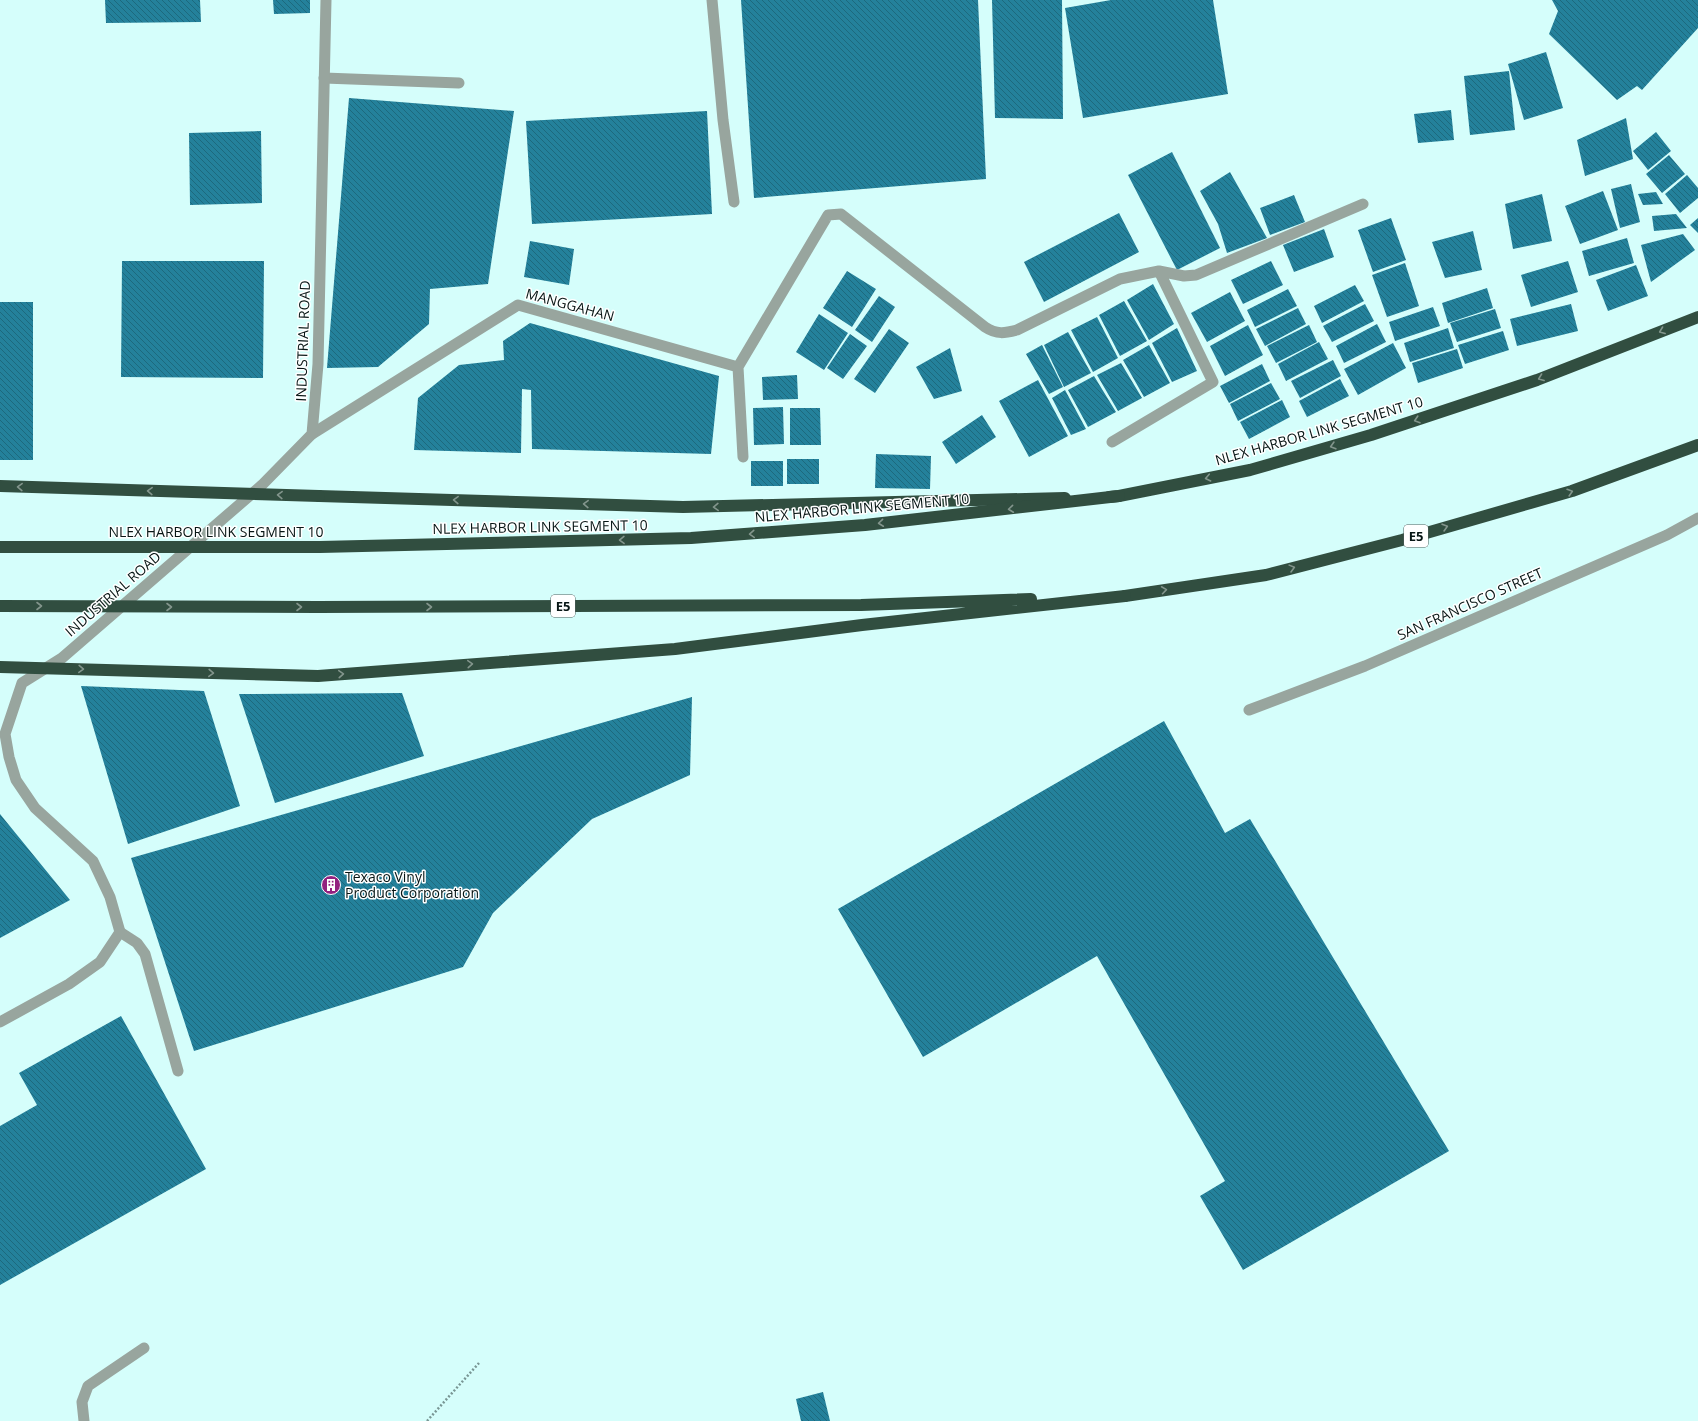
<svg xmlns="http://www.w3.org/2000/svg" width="1698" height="1421" viewBox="0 0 1698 1421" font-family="'Open Sans',sans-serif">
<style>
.building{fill:url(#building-back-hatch)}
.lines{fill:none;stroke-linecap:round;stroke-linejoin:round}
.path{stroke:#799694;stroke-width:2.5;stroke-dasharray:2 2;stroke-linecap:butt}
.service{stroke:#98a59e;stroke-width:11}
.minor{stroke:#98a59e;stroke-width:11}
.motorway{stroke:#314e40;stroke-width:12}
.motorway-bridge{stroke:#314e40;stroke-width:12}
.oneway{stroke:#83958c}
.labels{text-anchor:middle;stroke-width:3;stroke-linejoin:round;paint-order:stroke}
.shield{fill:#fff;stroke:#515c5b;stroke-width:1}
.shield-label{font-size:13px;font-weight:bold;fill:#071615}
.street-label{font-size:14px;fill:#071615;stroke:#fff}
.poi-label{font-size:14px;fill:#071615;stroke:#fff;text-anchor:start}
</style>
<defs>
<pattern id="building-back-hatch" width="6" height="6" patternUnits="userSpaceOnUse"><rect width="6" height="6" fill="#24819b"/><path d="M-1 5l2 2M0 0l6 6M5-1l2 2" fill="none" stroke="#1d697d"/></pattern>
</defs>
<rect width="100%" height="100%" fill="#d5fefb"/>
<path class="building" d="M105,0h95l1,22 -95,1z
M273,0h37v13l-36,1z
M741,0h237l8,179 -232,19z
M992,0h70l1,119 -68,-1z
M1111,0h102l15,94 -145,24 -18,-110z
M1552,0h146v28l-56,62 -5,-4 -20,14 -68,-66 9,-23z
M1546,52l17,56 -39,12 -16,-56z
M1509,71l6,59 -45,5 -6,-59z
M349,98l165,13 -26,173 -58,5 -1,35 -51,43 -51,1z
M1451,110l3,30 -36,3 -4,-29z
M707,111l5,103 -180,10 -6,-103z
M1626,118l7,41 -48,17 -8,-36z
M261,131l1,72 -72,2 -1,-72z
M1656,132l15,19 -23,19 -15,-19z
M1172,152l48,96 -43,22 -49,-95z
M1669,155l16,19 -23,19 -16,-19z
M1230,172l37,66 -40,15 -9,-29 -18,-33z
M1687,175l11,13v10l-18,15 -15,-19z
M1631,184l9,38 -20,6 -9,-39z
M1603,191l15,39 -38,14 -15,-38z
M1656,192l7,12 -20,1 -5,-11z
M1542,194l10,47 -39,8 -8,-45z
M1294,195l11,27 -35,13 -10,-27z
M1119,213l20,39 -95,50 -20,-40z
M1676,214l11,14 -33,3 -2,-15z
M1391,218l15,42 -33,12 -15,-42z
M1698,218v15l-8,-8z
M1324,229l10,28 -40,15 -11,-27z
M1473,231l9,39 -37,8 -13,-36z
M1683,234l12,16 -44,32 -10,-37z
M1627,238l7,25 -45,13 -7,-25z
M530,241l44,8 -5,36 -45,-8z
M122,261h142l-1,117 -142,-1z
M1271,261l12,24 -40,19 -12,-24z
M1568,261l10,31 -47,15 -10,-32z
M1405,263l14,43 -32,11 -15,-42z
M1636,265l12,31 -40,15 -12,-31z
M847,271l29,18 -24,38 -29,-19z
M1153,284l21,40 -25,16 -22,-40z
M1355,285l9,16 -42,22 -8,-17z
M1487,288l6,20 -45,15 -6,-20z
M1288,289l9,17 -42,21 -8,-17z
M1230,292l15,29 -38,21 -16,-29z
M879,296l16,11 -23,35 -17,-12z
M1124,301l23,40 -27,15 -21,-41z
M0,302h33v158h-33z
M1365,304l9,17 -42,21 -9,-16z
M1571,304l7,27 -61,15 -7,-27z
M1433,307l7,19 -45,15 -6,-19z
M1298,308l8,16 -41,22 -9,-17z
M1495,309l6,19 -44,14 -7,-19z
M819,314l29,19 -24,37 -28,-18z
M1097,317l21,41 -25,14 -22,-42z
M530,323l189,53 -8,78 -179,-5 -1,-59 -9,-1 -1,64 -107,-3 4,-52 41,-33 45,-5 -1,-19z
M1377,324l9,18 -42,21 -8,-17z
M1248,325l15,30 -38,21 -15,-30z
M1309,325l8,17 -41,21 -9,-17z
M1177,328l20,43 -25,11 -20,-39z
M1448,328l6,20 -44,14 -6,-19z
M889,329l20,14 -34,50 -21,-14z
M1503,331l6,19 -44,14 -7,-19z
M1068,332l23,41 -27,14 -20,-42z
M850,334l17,12 -24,33 -16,-11z
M1319,342l9,17 -42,22 -8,-17z
M1393,343l13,25 -48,27 -14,-26z
M1042,345l21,42 -14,7 -23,-40z
M1149,345l21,38 -26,14 -21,-37z
M950,348l12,43 -28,8 -18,-32z
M1457,349l6,19 -45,15 -6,-20z
M1333,360l8,16 -41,22 -9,-17z
M1121,363l21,35 -24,13 -21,-36z
M1262,364l8,17 -41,22 -9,-17z
M797,375l1,24 -35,1 -1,-23z
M1094,376l22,36 -28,15 -20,-37z
M1340,379l9,17 -42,21 -8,-16z
M1038,380l30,56 -39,21 -30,-56z
M1271,383l9,16 -42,22 -8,-17z
M1065,390l21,39 -15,6 -19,-37z
M1282,400l8,17 -41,22 -9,-17z
M783,407l1,37 -30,1 -1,-37z
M790,408h30l1,37h-31z
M982,415l14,22 -40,27 -14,-22z
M876,454l55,2 -1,33 -55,-1z
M787,459h32v25h-32z
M751,461h32v25h-32z
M81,686l123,5 36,115 -112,38z
M402,693l22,63 -149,47 -36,-109z
M692,697l-2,78 -98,44 -99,94 -30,54 -269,84 -63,-193z
M1164,721l61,112 25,-14 199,332 -206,119 -43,-74 25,-15 -128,-225 -174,101 -85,-148z
M0,814l70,86 -70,38z
M121,1016l85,153 -206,116v-159l37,-21 -18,-32z
M823,1392l7,29h-29l-5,-22z"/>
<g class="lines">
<path class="path" d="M427,1421l52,-58"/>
<path class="service" d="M712,0l11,120 11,82
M324,78l135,5
M738,367l90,-152 13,-1 144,113c12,8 20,6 32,3l103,-51 39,-8 25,5 12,-1 167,-71
M738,367l5,90
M312,434l206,-129 220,62
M1112,442l101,-60 -54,-111
M120,932l17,11 8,11 33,117"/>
<path class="minor" d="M1249,710l116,-44 302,-131 31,-17
M0,1022l69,-38 31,-22 20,-30 -10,-35 -17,-36 -58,-53 -19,-28 -7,-23 -4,-23 17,-51 40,-25 200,-173 50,-51 6,-70 8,-364
M84,1421l-2,-19 6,-16 56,-38"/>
<path class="motorway" d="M319,496l364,11 382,-9
M1109,497l10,-1 131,-26 121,-35 166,-55 161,-63
M1125,596l141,-21 136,-35 170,-49 126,-46"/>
<path class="motorway-bridge" d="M0,486l319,10
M0,547h320l371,-9 174,-13 254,-29
M0,606l318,1 543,-2 170,-6
M0,667l318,9 357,-27 187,-24 263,-29"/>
</g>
<defs><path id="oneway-chevron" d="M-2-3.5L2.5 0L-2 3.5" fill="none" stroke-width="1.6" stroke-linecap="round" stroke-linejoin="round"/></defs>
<g class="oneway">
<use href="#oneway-chevron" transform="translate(1662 331) rotate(159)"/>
<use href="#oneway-chevron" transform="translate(1541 378) rotate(159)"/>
<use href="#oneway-chevron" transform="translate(1417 420) rotate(162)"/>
<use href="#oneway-chevron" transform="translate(1333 446) rotate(164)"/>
<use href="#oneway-chevron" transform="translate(1208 478) rotate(168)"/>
<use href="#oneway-chevron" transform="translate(20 487) rotate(-178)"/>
<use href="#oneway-chevron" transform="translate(150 491) rotate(-178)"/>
<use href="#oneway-chevron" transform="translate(1570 492) rotate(-17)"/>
<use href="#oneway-chevron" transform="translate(280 495) rotate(-178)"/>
<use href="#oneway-chevron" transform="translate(456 500) rotate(-178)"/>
<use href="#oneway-chevron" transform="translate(586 504) rotate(-178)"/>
<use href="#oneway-chevron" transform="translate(716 507) rotate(178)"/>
<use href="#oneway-chevron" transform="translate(1011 509) rotate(174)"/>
<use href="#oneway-chevron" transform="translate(881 523) rotate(174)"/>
<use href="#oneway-chevron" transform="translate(1445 527) rotate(-16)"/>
<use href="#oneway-chevron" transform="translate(752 534) rotate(176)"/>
<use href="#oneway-chevron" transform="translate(622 540) rotate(179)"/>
<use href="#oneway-chevron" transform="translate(1292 568) rotate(-15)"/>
<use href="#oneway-chevron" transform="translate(1164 590) rotate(-8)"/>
<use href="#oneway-chevron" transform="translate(39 606)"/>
<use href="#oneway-chevron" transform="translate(169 607)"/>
<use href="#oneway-chevron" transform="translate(299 607)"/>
<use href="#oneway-chevron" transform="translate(429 607)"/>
<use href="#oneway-chevron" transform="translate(470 664) rotate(-4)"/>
<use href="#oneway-chevron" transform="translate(81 669) rotate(2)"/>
<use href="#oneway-chevron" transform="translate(211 673) rotate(2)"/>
<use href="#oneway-chevron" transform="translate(341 674) rotate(-4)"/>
</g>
<defs>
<symbol id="building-disc" viewBox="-11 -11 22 22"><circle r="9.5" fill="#93207f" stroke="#fff"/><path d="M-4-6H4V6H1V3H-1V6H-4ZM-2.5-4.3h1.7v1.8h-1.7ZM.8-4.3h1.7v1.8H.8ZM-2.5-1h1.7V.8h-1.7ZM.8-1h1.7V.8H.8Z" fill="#fff"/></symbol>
</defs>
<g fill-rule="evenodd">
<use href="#building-disc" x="320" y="874" width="22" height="22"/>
</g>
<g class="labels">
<g class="shield">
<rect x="1404" y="525" width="24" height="22" rx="3"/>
<rect x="551" y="595" width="24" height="22" rx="3"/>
</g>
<g class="shield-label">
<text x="1416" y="541">E5</text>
<text x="563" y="611">E5</text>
</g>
<g class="street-label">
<text transform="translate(570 305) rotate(15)" y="5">MANGGAHAN</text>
<text transform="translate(303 341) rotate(-88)" y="5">INDUSTRIAL ROAD</text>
<text transform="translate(1319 431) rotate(-16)" y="5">NLEX HARBOR LINK SEGMENT 10</text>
<text transform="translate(862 508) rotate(-5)" y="5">NLEX HARBOR LINK SEGMENT 10</text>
<text transform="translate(540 527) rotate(-1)" y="5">NLEX HARBOR LINK SEGMENT 10</text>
<text x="216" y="537">NLEX HARBOR LINK SEGMENT 10</text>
<text transform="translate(113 594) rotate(-41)" y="5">INDUSTRIAL ROAD</text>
<text transform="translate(1470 604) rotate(-24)" y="5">SAN FRANCISCO STREET</text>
</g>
<g class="poi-label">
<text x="345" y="882">Texaco Vinyl<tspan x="345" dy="16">Product Corporation</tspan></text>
</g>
</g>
</svg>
